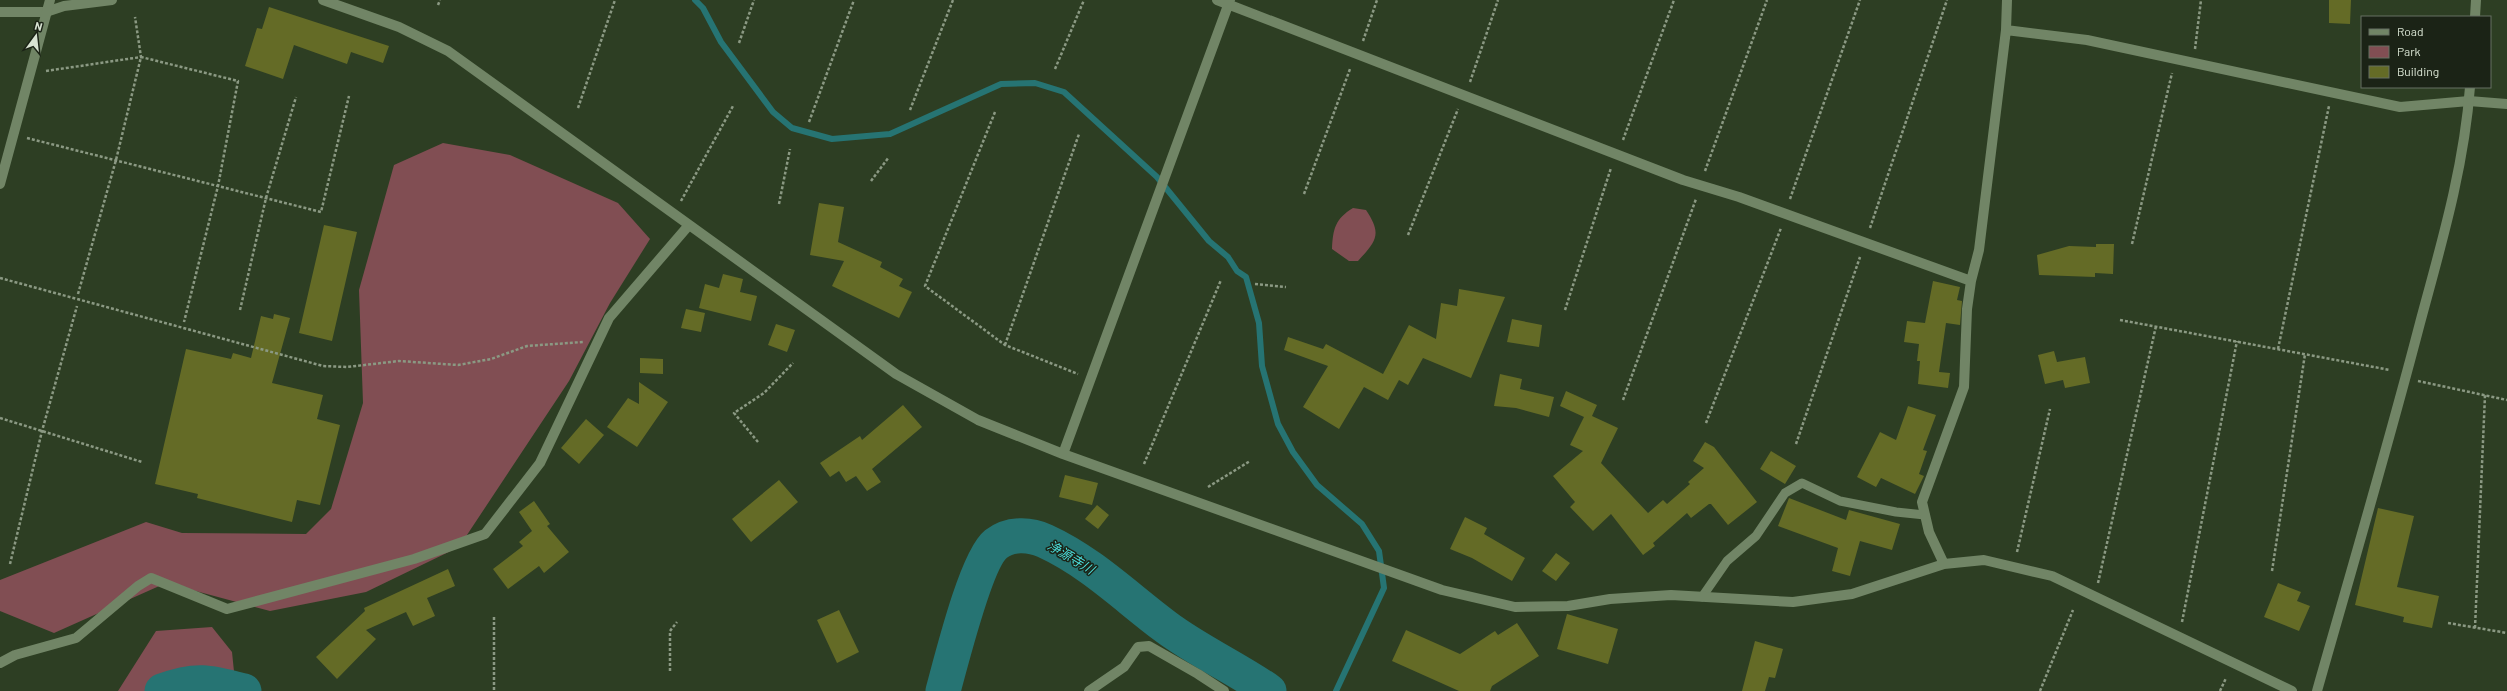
<svg xmlns="http://www.w3.org/2000/svg" width="2507" height="691" viewBox="0 0 2507 691" font-family="Barlow,'Noto Sans JP',sans-serif">
<style>
.green{fill:#814e53}
.lines{fill:none;stroke-linecap:round;stroke-linejoin:round}
.stream{stroke:#267473;stroke-width:6}
.river{stroke:#267473;stroke-width:35}
.building{fill:#646b26}
.path{stroke:#8b9983;stroke-width:2.5;stroke-dasharray:3 2;stroke-linecap:butt}
.service{stroke:#718566;stroke-width:9}
.minor{stroke:#718566;stroke-width:10}
.tertiary{stroke:#718566;stroke-width:10}
.labels{text-anchor:middle;stroke-width:3;stroke-linejoin:round;paint-order:stroke}
.water-label{font-size:13px;font-style:italic;fill:#4bdedc;stroke:#1b2316}
</style>
<rect width="100%" height="100%" fill="#2d3e23"/>
<path class="green" d="M443,143l67,12 108,48 32,36 -40,64 -41,78 -110,166 -93,45 -96,19 -104,-28 -112,50 -54,-22v-31l146,-58 36,11 124,1 25,-25 32,-106 -4,-113 35,-125z
M1353,208l13,2c16,24 11,30 -8,51h-9l-17,-12c1,-20 3,-30 21,-41z
M212,627l20,25 4,39h-118l38,-60z"/>
<g class="lines">
<path class="stream" d="M695,0l8,8 18,34 52,70 19,16 40,11 58,-5 111,-50 34,-1 29,9 93,85 52,64 19,16 9,14 9,6 13,46 3,43 16,58 15,28 24,33 45,39 17,27 5,37 -48,103"/>
<path class="river" d="M162,691c35,-13 48,-9 82,0
M943,691c8,-29 33,-131 53,-147 14,-11 34,-10 49,-3 46,21 82,57 121,86 32,24 70,41 103,64"/>
</g>
<path class="building" d="M2329,0h22l-1,24 -21,-1z
M269,7l120,39 -6,17 -32,-11 -4,12 -53,-19 -11,34 -38,-13 12,-38 5,1z
M819,203l25,4 -6,35 44,20 -2,5 23,12 -4,7 13,6 -13,26 -67,-32 12,-25 -34,-6z
M324,225l33,7 -25,109 -33,-8z
M2096,244h18l-1,30 -18,-1v4l-56,-2 -2,-20 32,-9 27,1z
M723,274l20,5 -3,13 17,4 -6,25 -52,-13 6,-24 14,4z
M1933,281l27,6 -3,13 5,1 -2,24 -14,-2 -7,49 11,1 -2,15 -30,-4 2,-23h-3l2,-17 -15,-2 3,-21 18,2z
M1459,289l46,8 -34,81 -48,-20 -15,27 -9,-5 -11,20 -24,-13 -25,42 -36,-22 25,-41 -44,-16 4,-13 35,12 3,-5 57,30 26,-49 27,14 5,-36 16,3z
M686,309l19,4 -4,19 -20,-4z
M274,314l16,4 -18,65 51,12 -6,24 23,6 -20,80 -23,-5 -5,22 -95,-24 1,-4 -43,-10 31,-135 45,10 2,-6 18,5 10,-42 12,3z
M1512,319l30,6 -3,22 -32,-5z
M776,324l19,6 -8,22 -19,-7z
M2054,351l3,11 28,-5 5,26 -25,5 -2,-8 -18,4 -7,-29z
M640,358l23,1v15l-23,-1z
M1500,374l22,5 -2,10 34,8 -5,20 -33,-9 -22,-2z
M639,382l29,20 -31,45 -30,-20 21,-29 11,6z
M1566,391l31,14 -5,11 26,12 -17,35 47,50 15,-13 4,4 23,-20 -2,-2 16,-14 -11,-7 12,-19 9,5 43,55 -29,23 -17,-21h-2l-18,14 -4,-5 -34,30 2,3 -12,9 -32,-41 -18,17 -23,-24 5,-5 -22,-26 30,-25 -13,-6 14,-28 -24,-11z
M903,405l19,22 -50,42 9,13 -14,9 -11,-15 -10,6 -7,-11 -9,6 -10,-14 40,-27 2,4z
M1908,406l28,9 -13,35 4,1 -8,23 5,2 -9,18 -34,-16 -5,9 -19,-10 23,-45 16,8z
M586,419l18,16 -25,29 -18,-16z
M1771,451l25,15 -11,18 -25,-15z
M1065,475l33,8 -6,22 -33,-8z
M779,480l19,22 -47,40 -19,-23z
M1789,498l57,22 3,-10 51,14 -8,26 -32,-9 -10,35 -18,-5 6,-23 -60,-22z
M534,501l16,23 -3,2 22,26 -25,21 -5,-7 -31,23 -15,-20 30,-23 -4,-4 13,-11 -13,-19z
M1097,505l12,10 -11,14 -13,-10z
M2378,508l36,8 -17,71 42,9 -7,32 -29,-6 1,-5 -49,-12z
M1465,517l22,11 -3,6 41,24 -13,23 -40,-23 -22,-9z
M1556,553l14,10 -14,18 -14,-10z
M448,569l7,17 -28,12 8,18 -22,10 -7,-14 -40,18 10,9 -39,40 -21,-22 49,-46 -1,-3z
M2278,583l23,9 -4,9 13,5 -11,25 -35,-14z
M839,610l20,42 -22,11 -20,-43z
M1567,614l51,15 -10,35 -51,-15z
M1517,623l22,33 -47,30 -2,5h-31l-67,-30 14,-31 54,24 35,-23 3,4z
M1755,641l28,8 -8,29 -6,-1 -4,14h-23z"/>
<g class="lines">
<path class="path" d="M438,5l2,-5
M1363,41l14,-41
M739,43l15,-43
M2195,49l6,-49
M1055,69l29,-69
M46,71l95,-14 -6,-40
M1470,82l28,-82
M578,108l37,-108
M910,110l43,-110
M995,112l-70,174 80,59 73,29
M809,122l45,-122
M27,138l294,74 28,-116
M1623,140l51,-140
M1705,171l62,-171
M871,181l18,-24
M1304,194l46,-125
M1790,199l70,-199
M681,201l52,-95
M779,204l11,-55
M1870,228l77,-228
M1408,235l50,-126
M2132,244l40,-171
M0,278l323,88 24,1 52,-6 59,4 33,-6 36,-13 56,-4
M1255,284l31,3
M78,294l38,-134 25,-103 97,24 -20,105 -34,136
M240,310l26,-112 30,-101
M1565,310l46,-142
M2120,320l270,50
M1005,345l74,-211
M2278,349l51,-243
M2418,381l89,19
M1623,400l73,-201
M0,418l142,44
M1706,423l75,-195
M758,442l-24,-29 30,-20 29,-30
M1796,444l64,-187
M1144,464l77,-184
M1208,487l42,-26
M2017,552l33,-143
M10,564l32,-133 35,-125
M2272,571l33,-217
M2098,583l58,-257
M494,617v74
M2182,622l55,-281
M2448,623l59,10
M2475,628l10,-233
M670,671v-40l7,-9
M2040,691l33,-81
M2220,691l6,-13"/>
<path class="service" d="M1702,597l25,-36 29,-25 29,-43 17,-10 38,18 56,11 29,3"/>
<path class="minor" d="M323,0l76,27 49,24 448,323 82,46 85,34 379,136 73,17 53,-1 42,-7 61,-4 122,7 59,-8 92,-30 40,-4 68,16 240,115
M1217,0l466,180 56,17 232,84
M0,12h46l18,-6 48,-6
M2006,30l81,10 313,67 69,-6 38,3
M1063,454l167,-454
M1944,564l-15,-32 -7,-30 42,-115 3,-78 4,-28 8,-31 27,-220 1,-30
M0,663l15,-8 61,-17 62,-52 13,-8 76,31 187,-50 71,-25 55,-71 69,-145 80,-93
M1089,691l35,-24 14,-20 11,-1 49,28 26,17"/>
<path class="tertiary" d="M2475,17l1,-17
M0,184l50,-184
M2317,691c35,-123 71,-245 103,-368 21,-78 44,-155 50,-236"/>
</g>
<g class="labels">
<g class="water-label">
<text transform="translate(1071 557) rotate(31)" y="5">浄源寺川</text>
</g>
</g>
<rect x="2361" y="16" width="130" height="72" fill="#1b2316" stroke="#677062"/>
<rect x="2369" y="29" width="20" height="6" fill="#718566" stroke="#677062"/>
<text x="2397" y="36" font-size="12" fill="#d9e4d3">Road</text>
<rect x="2369" y="46" width="20" height="12" fill="#814e53" stroke="#677062"/>
<text x="2397" y="56" font-size="12" fill="#d9e4d3">Park</text>
<rect x="2369" y="66" width="20" height="12" fill="#646b26" stroke="#677062"/>
<text x="2397" y="76" font-size="12" fill="#d9e4d3">Building</text>
<g transform="translate(36 36) rotate(15)" stroke="#1b2316" stroke-width="3" paint-order="stroke">
<path d="M0-3L7 15L0 10L-7 15Z" fill="#d9e4d3"/>
<text y="-6" font-size="11" font-weight="bold" text-anchor="middle" fill="#d9e4d3">N</text>
</g>
</svg>
